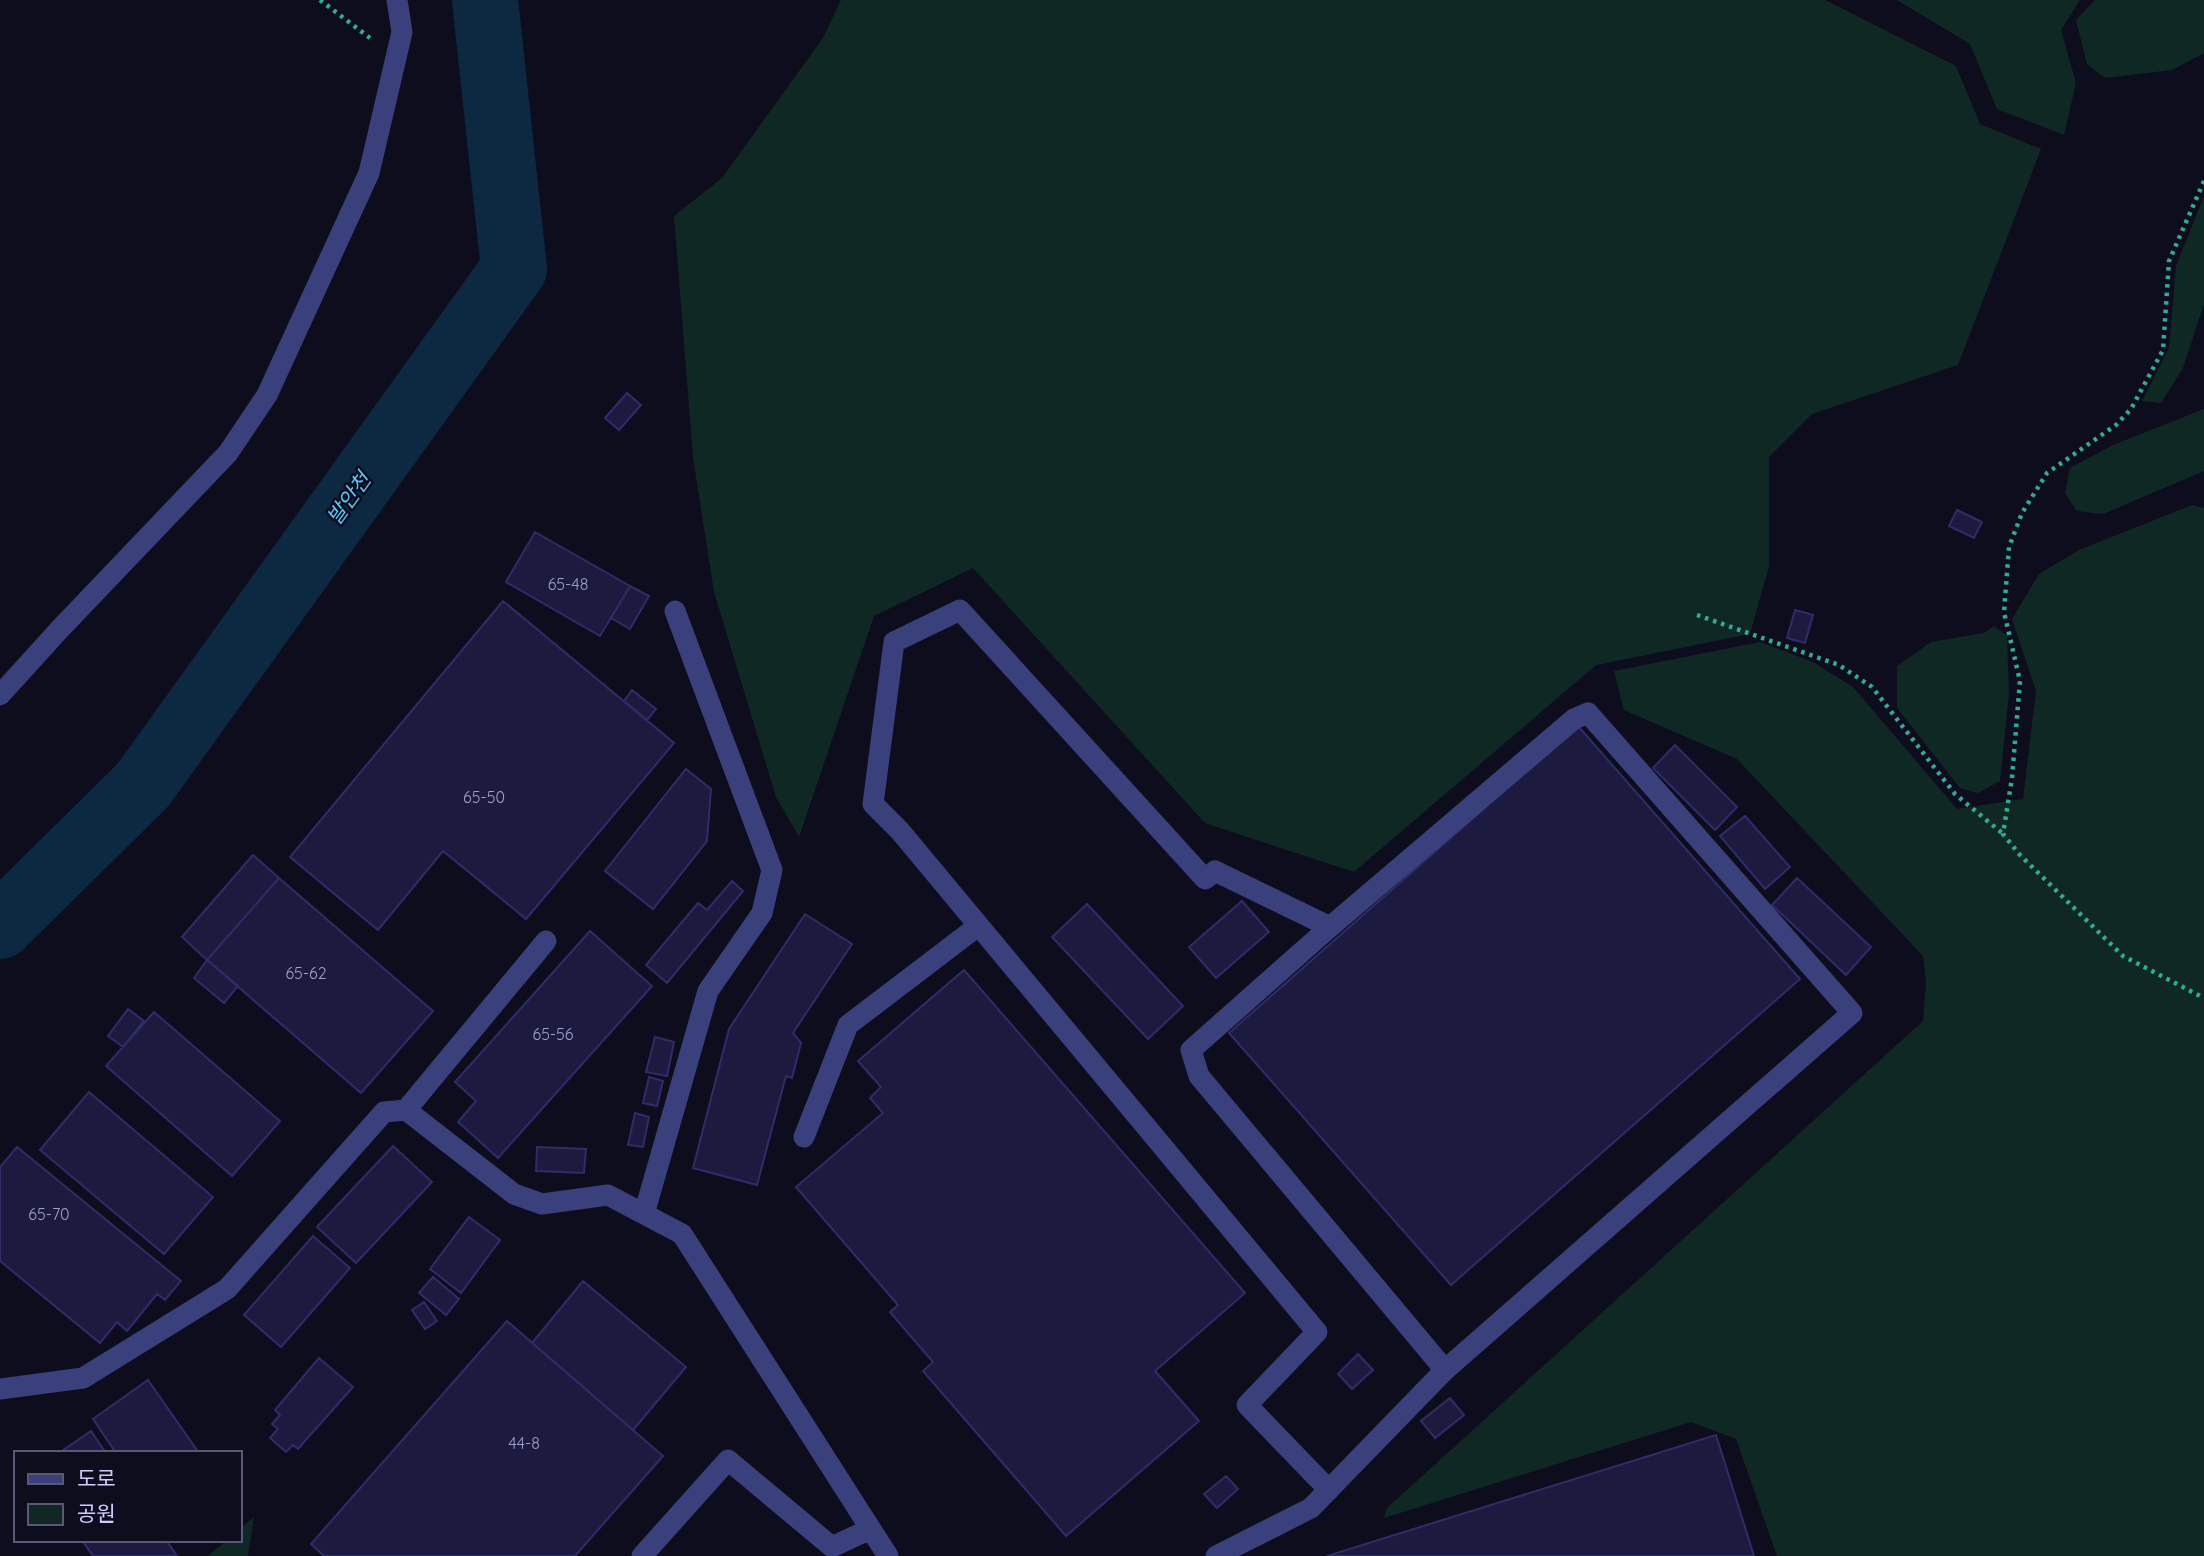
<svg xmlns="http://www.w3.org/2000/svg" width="2204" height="1556" viewBox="0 0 2204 1556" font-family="Quicksand,'Noto Sans KR',sans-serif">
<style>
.green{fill:#102824}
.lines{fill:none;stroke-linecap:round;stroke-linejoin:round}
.river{stroke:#0d2941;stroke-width:66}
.building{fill:#1c1a3e;stroke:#302c69;stroke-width:2}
.path{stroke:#32ab94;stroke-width:4.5;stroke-dasharray:3.5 5;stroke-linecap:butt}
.minor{stroke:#39407b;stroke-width:21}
.labels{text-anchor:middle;stroke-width:5;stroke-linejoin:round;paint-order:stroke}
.number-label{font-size:16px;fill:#a0a0cd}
.water-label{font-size:21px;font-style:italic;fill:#5ec5f9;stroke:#0d0d1e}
</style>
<rect width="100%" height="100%" fill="#0d0d1e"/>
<path class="green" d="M841,0h984l131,66 24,58 61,25 -83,216 -146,49 -43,43v109l-19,68 -154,31 -242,207 -149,-49 -232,-255 -99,48 -75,221 -23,-40 -62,-205 -21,-135 -19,-241 48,-38 101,-140z
M1897,0h183l-19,30 15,53 -12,52 -67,-26 -27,-65z
M2095,0h109v53l-32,17 -67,8 -18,-14 -11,-44z
M2204,196v108l-21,64 -22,35 -19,-2 27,-53 7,-82z
M2204,409v62l-101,43 -26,-3 -12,-18 5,-25 43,-23z
M2192,505l12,3v1048h-427l-41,-117 -45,-17 -307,96 3,-10 536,-487 3,-38 -3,-27 -186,-197 -113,-49 -10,-39 146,-29 53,20 40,25 104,122 66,-10 13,-108 -24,-72 27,-45 40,-24z
M1994,626l13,10 2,58 -9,87 -22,12 -18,-5 -63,-80v-42l34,-24 53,-9z
M254,1517l-6,39h-40l19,-16h13v-11z"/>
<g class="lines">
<path class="river" d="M0,926l143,-141 371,-516 -29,-269"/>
</g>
<path class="building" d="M627,393l14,12 -22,25 -14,-12z
M1957,510l25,12 -8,16 -25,-12z
M535,532l95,54 -30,50 -94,-54z
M630,586l19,10 -19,33 -19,-11z
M503,601l171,142 -148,176 -83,-68 -65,79 -88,-73z
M1795,610l18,5 -8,28 -18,-5z
M632,690l24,19 -9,11 -23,-19z
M1578,726l222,253 -349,306 -222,-252z
M1675,745l62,62 -22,23 -62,-62z
M686,769l25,20 -4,52 -54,68 -48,-38z
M1745,816l45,51 -25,22 -45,-53z
M253,855l26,23 -72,82 -25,-23z
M279,878l154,133 -72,82 -154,-133z
M1797,878l74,69 -25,28 -74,-70z
M732,881l11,10 -76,92 -21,-18 52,-62 9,7z
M1242,901l27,31 -53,46 -27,-31z
M1087,904l96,102 -35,33 -96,-102z
M805,914l47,30 -59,89 8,10 -9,35 -6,-2 -29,109 -64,-17 36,-139z
M590,931l62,55 -154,172 -40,-36 18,-21 -21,-19z
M207,960l31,26 -14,17 -30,-25z
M964,970l281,323 -90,78 44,50 -133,115 -143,-165 10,-9 -43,-50 8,-7 -102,-118 87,-74 -13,-15 11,-11 -23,-26z
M128,1009l16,12 -21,26 -15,-11z
M154,1012l126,109 -48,55 -126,-110z
M655,1037l19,5 -7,34 -21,-4z
M649,1077l14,4 -6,25 -14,-3z
M89,1092l124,105 -49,57 -124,-104z
M635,1113l14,4 -6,30 -15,-2z
M393,1146l39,36 -76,81 -39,-36z
M17,1147l164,134 -16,19 -8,-6 -30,37 -10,-9 -17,21 -100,-82v-94z
M537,1147l49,2 -2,24 -48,-2z
M469,1217l31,23 -39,53 -31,-24z
M313,1236l37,32 -69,79 -37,-32z
M433,1277l26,22 -13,16 -27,-22z
M583,1281l103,86 -53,63 -101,-87z
M424,1302l13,19 -12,8 -13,-19z
M507,1321l156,135 -88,100h-251l-13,-12z
M1358,1354l15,16 -21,19 -14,-15z
M319,1358l34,29 -55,62 -5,-4 -7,7 -16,-14 8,-9 -6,-5 8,-9 -5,-5z
M148,1380l51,73h-83l-23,-34z
M1450,1398l14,17 -29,23 -14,-17z
M91,1431l15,22h-47z
M1716,1435l38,121h-427z
M1226,1476l12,13 -21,19 -13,-14z
M82,1540h84l11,16h-84z"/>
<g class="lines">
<path class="path" d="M320,0l50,38
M2204,181l-35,80 -6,89 -32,59 -15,16 -69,48 -25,40 -13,34 -5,65 16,69 -8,97 -9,56 17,21 103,101 81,42
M1697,615l142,50 33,22 83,107 47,39"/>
<path class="minor" d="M0,695l59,-65 169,-177 39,-58 102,-222 33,-141 -5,-32
M406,1110l140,-169
M804,1137l44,-112 130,-99
M644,1214l64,-223 54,-78 10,-43 -97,-259
M0,1389l83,-11 144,-89 157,-177 22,-2 108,84 28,10 66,-9 74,39 206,322
M1329,1490l-82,-85 70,-73 -417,-501 -27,-27 21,-162 66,-32 245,269 10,-8 115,56 244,-208 14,-6 264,300 -407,357
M642,1556l86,-96 104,87 38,-18
M1216,1556l95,-48 134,-138 -246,-294 -8,-26 139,-123"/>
</g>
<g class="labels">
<g class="number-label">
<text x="568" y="590">65-48</text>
<text x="484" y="803">65-50</text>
<text x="306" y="979">65-62</text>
<text x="553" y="1040">65-56</text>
<text x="49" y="1220">65-70</text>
<text x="524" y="1449">44-8</text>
</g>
<g class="water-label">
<text transform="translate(349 499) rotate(-54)" y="7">발안천</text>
</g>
</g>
<rect x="14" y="1451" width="228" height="91" fill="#0d0d1e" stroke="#595977" stroke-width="2"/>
<rect x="28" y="1474" width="35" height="10" fill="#39407b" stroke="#595977" stroke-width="2"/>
<text x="77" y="1486" font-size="21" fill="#ccccfd">도로</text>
<rect x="28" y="1504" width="35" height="21" fill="#102824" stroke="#595977" stroke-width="2"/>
<text x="77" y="1521" font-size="21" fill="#ccccfd">공원</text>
</svg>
